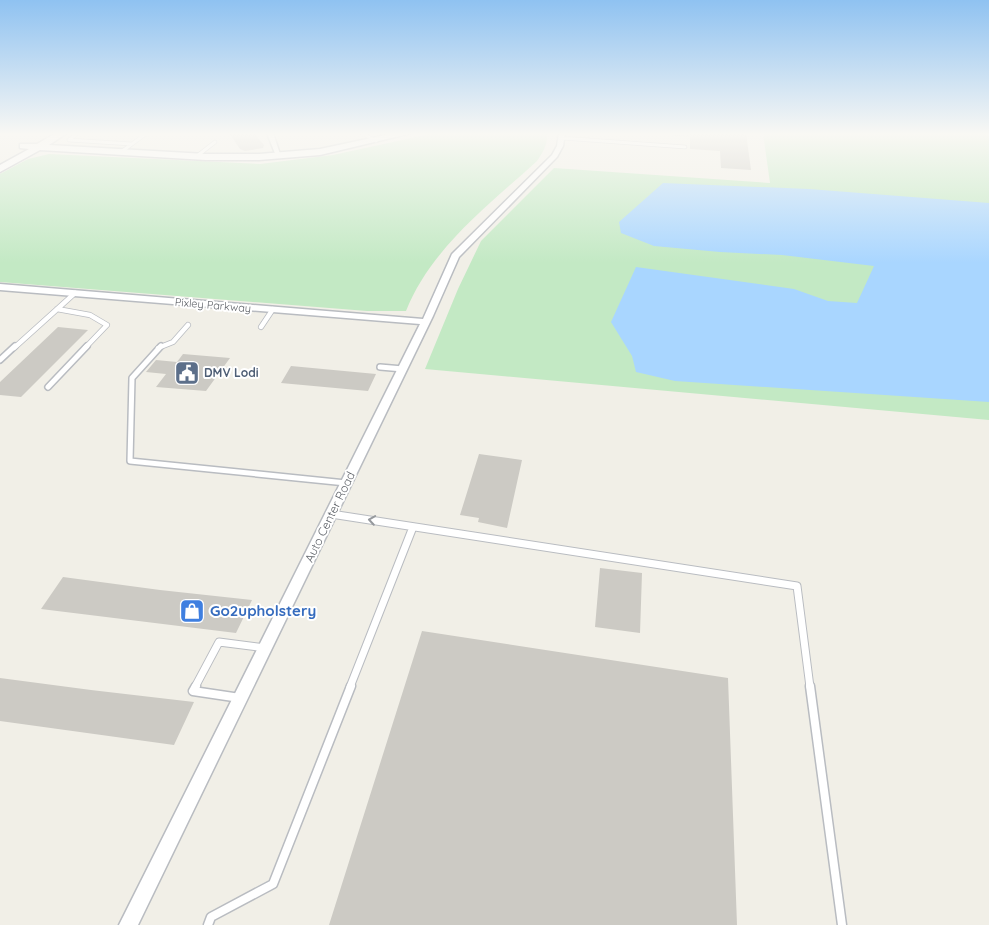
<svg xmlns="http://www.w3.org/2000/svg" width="989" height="925" viewBox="0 0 989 925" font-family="Quicksand,sans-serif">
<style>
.green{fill:#c3e9c4}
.water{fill:#a9d6ff}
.building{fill:#cccac4}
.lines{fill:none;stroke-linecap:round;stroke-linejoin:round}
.lane-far4-casing{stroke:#b9bcc1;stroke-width:4.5}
.lane-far3-casing{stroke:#b9bcc1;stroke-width:6}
.lane-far2-casing{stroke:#b9bcc1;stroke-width:8}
.lane-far1-casing{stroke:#b9bcc1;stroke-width:9}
.lane-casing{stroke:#b9bcc1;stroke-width:11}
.street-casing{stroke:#b9bcc1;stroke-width:3}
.secondary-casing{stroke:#babdc3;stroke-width:3}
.lane-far4{stroke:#fff;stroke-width:3}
.lane-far3{stroke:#fff;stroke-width:4.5}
.lane-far2{stroke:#fff;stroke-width:5}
.lane-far1{stroke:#fff;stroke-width:7}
.lane{stroke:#fff;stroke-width:8}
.street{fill:#fff;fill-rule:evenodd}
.secondary{fill:#fff;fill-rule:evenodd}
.oneway{stroke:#96999d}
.labels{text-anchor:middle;stroke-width:4;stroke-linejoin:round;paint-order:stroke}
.far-street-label{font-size:11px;fill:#5e6268;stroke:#fff}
.service-label{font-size:12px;font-weight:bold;fill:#4e5e75;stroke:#fff;text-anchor:start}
.street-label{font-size:12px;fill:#5e6268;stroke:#fff}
.near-shop-label{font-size:15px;font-weight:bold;fill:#366cbe;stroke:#fff;text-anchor:start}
</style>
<rect width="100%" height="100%" fill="#f1efe7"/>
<path class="green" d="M434,133h113c1,11 -4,19 -10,28 -48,44 -106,87 -131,150h-39l-367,-29v-108l28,-15 21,-5 211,10 73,-9z
M763,133h219l7,2v285l-564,-51 33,-80 23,-48 73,-73 216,15z"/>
<path class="water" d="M663,183l146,6 180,14v199l-314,-21 -39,-9 -4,-16 -21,-34 25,-55 158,22 34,12 29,2 17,-37 -92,-11 -62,-3 -66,-6 -33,-13 -2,-11z"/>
<path class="building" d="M229,133h25l10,12 -1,3 -18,3 -5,-2z
M690,133h56l5,37 -30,-2 -1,-17 -30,-2z
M58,327l30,3 -67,67 -21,-2v-13z
M183,354l47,4 -24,33 -50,-4 10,-13 -20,-2 10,-12 21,2z
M291,366l85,8 -8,17 -87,-8z
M479,454l43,6 -15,68 -29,-6 1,-4 -19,-3z
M600,568l42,5 -2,60 -45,-6z
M63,577l97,13 92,10 -16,33 -195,-24z
M422,631l306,47 9,247h-408z
M0,678l91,12 103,12 -20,43 -174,-24z"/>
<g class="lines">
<defs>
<path id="lane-far4" d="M78,133l-9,7 63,4
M362,133l14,8
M669,133l17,1
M562,138l123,9
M121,152l26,-19
M197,156l18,-14"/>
<path id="lane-far3" d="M57,309l33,6 17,10 -22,23
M261,327l12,-18
M14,348l61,-55
M158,348l15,-6 15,-17"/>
<path id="lane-far2" d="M161,346l-29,32 -2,83 216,22
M0,360l15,-14
M380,367l23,2
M48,387l39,-41"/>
<path id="lane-far1" d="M331,514l466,72 13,101
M195,687l24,-45 46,6
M350,687l63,-160"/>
<path id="lane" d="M196,686l-3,5 47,7
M810,686l32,239
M208,925l3,-8 62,-33 78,-198"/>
<path id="street" d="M267,133h6l8,24 -5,-1z
M559,133h6l-2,13 -6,11 -98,100 -26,59 -295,609h-19l301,-601 -420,-34v-6l423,35 29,-65 100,-99 5,-9z"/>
<path id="secondary" d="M56,133h11l-18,12 157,9h53l61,-5 75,-16h17l-92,22 -61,5h-53l-166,-10 -40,22v-7l29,-16 -9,-1v-4h17z"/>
</defs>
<use href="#lane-far4" class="lane-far4-casing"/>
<use href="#lane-far3" class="lane-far3-casing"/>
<use href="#lane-far2" class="lane-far2-casing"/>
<use href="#lane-far1" class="lane-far1-casing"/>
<use href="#lane" class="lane-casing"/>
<use href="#street" class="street-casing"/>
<use href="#secondary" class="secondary-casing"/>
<use href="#lane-far4" class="lane-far4"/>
<use href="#lane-far3" class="lane-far3"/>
<use href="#lane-far2" class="lane-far2"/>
<use href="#lane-far1" class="lane-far1"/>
<use href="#lane" class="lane"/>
<use href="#street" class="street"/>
<use href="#secondary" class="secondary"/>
</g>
<defs><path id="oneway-chevron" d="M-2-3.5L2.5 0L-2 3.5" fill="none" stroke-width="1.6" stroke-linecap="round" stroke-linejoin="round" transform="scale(1.25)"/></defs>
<use class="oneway" href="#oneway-chevron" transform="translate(372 520) rotate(-171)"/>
<linearGradient id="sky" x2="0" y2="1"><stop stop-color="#8fc2f1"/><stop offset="0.51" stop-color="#f9f8f4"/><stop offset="1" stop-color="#f9f8f4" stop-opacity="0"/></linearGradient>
<rect width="989" height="263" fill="url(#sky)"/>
<defs>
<symbol id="civic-square" viewBox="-11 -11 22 22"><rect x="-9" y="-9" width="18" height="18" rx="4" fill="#5c6f8a" stroke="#fff"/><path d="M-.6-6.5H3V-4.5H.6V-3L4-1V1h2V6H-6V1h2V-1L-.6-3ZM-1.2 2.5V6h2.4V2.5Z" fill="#fff"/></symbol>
<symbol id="shop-square" viewBox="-11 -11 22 22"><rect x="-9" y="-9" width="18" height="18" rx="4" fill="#3f7fe0" stroke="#fff"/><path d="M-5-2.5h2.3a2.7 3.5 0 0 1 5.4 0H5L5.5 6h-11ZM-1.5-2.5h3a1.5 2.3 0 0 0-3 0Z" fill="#fff"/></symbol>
</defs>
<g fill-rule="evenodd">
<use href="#civic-square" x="173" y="359" width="28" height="28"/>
<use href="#shop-square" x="178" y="597" width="28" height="28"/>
</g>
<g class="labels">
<g class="far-street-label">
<text transform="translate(213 305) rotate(5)" y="4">Pixley Parkway</text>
</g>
<g class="service-label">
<text x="204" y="377">DMV Lodi</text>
</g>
<g class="street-label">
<text transform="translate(330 517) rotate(-64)" y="4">Auto Center Road</text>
</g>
<g class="near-shop-label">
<text x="210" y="616">Go2upholstery</text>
</g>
</g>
</svg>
